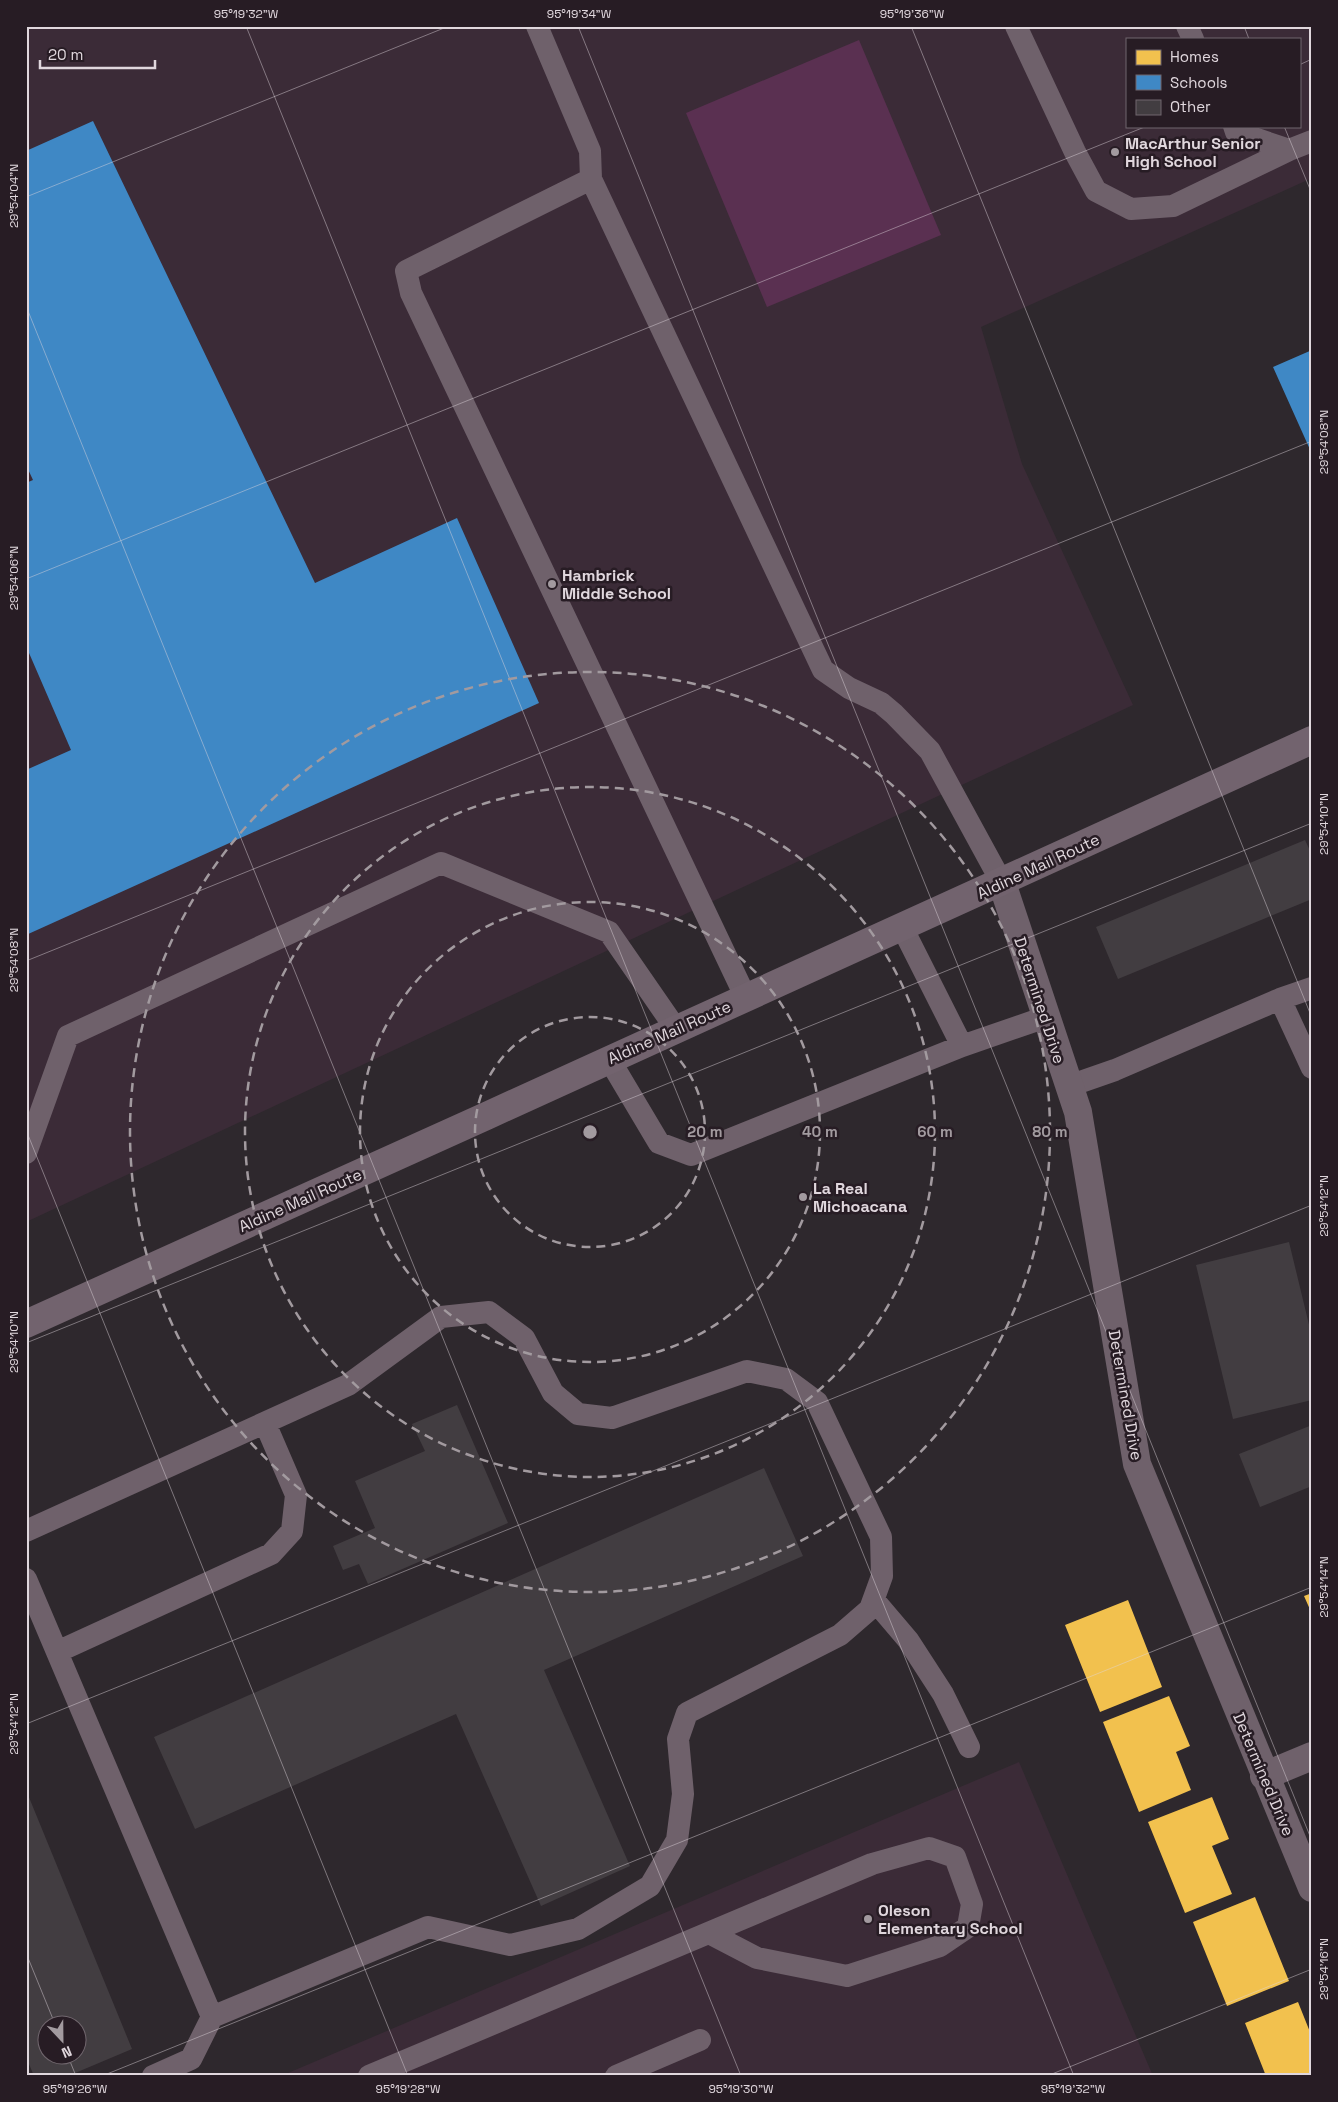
<svg xmlns="http://www.w3.org/2000/svg" width="1338" height="2102" viewBox="0 0 1338 2102" font-family="'Space Grotesk',sans-serif">
<style>
.built{fill:#3b2b37;fill-rule:evenodd}
.green{fill:#5a3051}
.homes{fill:#f2c14e}
.schools{fill:#3f88c5}
.building{fill:#423d41;fill-rule:evenodd}
.lines{fill:none;stroke-linecap:round;stroke-linejoin:round}
.lane{stroke:#6f616b;stroke-width:22}
.street{stroke:#6f616b;stroke-width:28}
.secondary{stroke:#72636e;stroke-width:28}
.ticks{fill:none;stroke:#e0d7dd;stroke-width:1;stroke-opacity:0.45}
.ring{fill:none;stroke:#a29a9f;stroke-width:2.5;stroke-dasharray:9 6}
.poi-dot{fill:#a29a9f;stroke:#271c24;stroke-width:2}
.labels{text-anchor:middle;stroke-width:5;stroke-linejoin:round;paint-order:stroke}
.poi-label{font-size:16px;font-weight:bold;fill:#e0d7dd;stroke:#271c24;text-anchor:start}
.street-label{font-size:16px;fill:#e0d7dd;stroke:#271c24}
.centre{fill:#a29a9f;stroke:#271c24;stroke-width:2.5}
.ring-label{font-size:15px;text-anchor:middle;font-weight:bold;fill:#a29a9f;stroke:#271c24;stroke-width:5;stroke-linejoin:round;paint-order:stroke}
.neatline{fill:none;stroke:#e0d7dd;stroke-width:2}
.ticks-label{font-size:12px;text-anchor:middle;fill:#e0d7dd}
</style>
<rect width="100%" height="100%" fill="#2e282d"/>
<path class="built" d="M26,26h1286v152l-331,149 41,137 111,241 -1107,517zM1127,39h172v87h-172z
M1019,1762l134,314h-872z"/>
<path class="green" d="M859,40l82,195 -174,72 -81,-194z"/>
<path class="homes" d="M1312,1593v21l-8,-18z
M1128,1600l34,87 -62,25 -35,-87z
M1169,1696l21,50 -14,6 15,38 -52,22 -36,-90z
M1212,1797l17,42 -17,7 20,48 -47,19 -37,-91z
M1255,1897l34,84 -62,25 -34,-84z
M1298,2002l14,35v39h-46l-21,-53z"/>
<path class="schools" d="M93,121l222,462 142,-65 82,185 -513,232v-165l45,-20 -45,-104v-163l7,-3 -7,-15v-314z
M1312,350v104l-39,-87z"/>
<path class="building" d="M1305,840l7,15v44l-194,80 -22,-52z
M1289,1242l23,95v63l-79,19 -37,-154z
M457,1405l51,118 -140,61 -9,-20 -16,6 -10,-24 42,-18 -20,-47 70,-30 -13,-27z
M1312,1425v61l-52,21 -21,-53z
M764,1468l39,88 -259,114 86,196 -89,40 -85,-192 -261,115 -41,-92z
M26,1790l106,259 -64,27h-34l-8,-19zM48,2024h30v30h-30z"/>
<g class="lines">
<path class="lane" d="M537,26l53,125 1,28 232,491 26,18 32,15 13,11 36,37 72,132
M1016,26l59,126 21,39 35,18 42,-3 116,-56
M1187,26l6,13
M1234,126l2,6 53,18 23,-9
M591,179l-185,92 5,22 335,705
M903,929l59,117
M1280,999l32,69
M609,1059l50,84 32,12 271,-109 84,-29
M1069,1086l46,-16 165,-71 32,-11
M26,1153l42,-117 373,-173 168,69 67,97
M26,1531l322,-146 93,-68 48,-5 35,26 29,55 25,21 34,4 135,-47 39,8 31,23 64,135 1,39 -12,33 -30,26 -153,78 -9,26 5,55 -6,46 -27,46 -72,43 -68,16 -82,-18 -216,90
M26,1579l186,438 -21,42 -38,17
M874,1600l34,40 35,54 26,53
M57,1652l214,-98 21,-23 4,-36 -31,-72
M369,2076l503,-212 57,-16 26,9 17,47 -4,23 -28,19 -93,30 -90,-18 -48,-25
M616,2076l84,-36"/>
<path class="street" d="M1002,883l76,229 59,352 175,424
M1264,1776l48,-20"/>
<path class="secondary" d="M26,1324c429,-194 858,-387 1286,-584"/>
</g>
<path class="ticks" d="M246,26l828,2050M578,26l734,1815M911,26l401,992M1244,26l5,13M1299,65l13,-6M1284,126l28,68M26,197l423,-171M26,306l715,1770M26,579l1121,-453M26,961l1286,-520M26,1130l382,946M26,1343l1286,-520M26,1724l1286,-519M26,1953l29,71M67,2054l9,22M102,2076l1210,-489M1047,2076l265,-107"/>
<g class="ring">
<circle cx="590" cy="1132" r="115"/>
<circle cx="590" cy="1132" r="230"/>
<circle cx="590" cy="1132" r="345"/>
<circle cx="590" cy="1132" r="460"/>
</g>
<g class="poi-dot">
<circle cx="1115" cy="152" r="5"/>
<circle cx="552" cy="584" r="5"/>
<circle cx="803" cy="1197" r="5"/>
<circle cx="868" cy="1919" r="5"/>
</g>
<g class="labels">
<g class="poi-label">
<text x="1125" y="149">MacArthur Senior<tspan x="1125" dy="18">High School</tspan></text>
<text x="562" y="581">Hambrick<tspan x="562" dy="18">Middle School</tspan></text>
<text x="813" y="1194">La Real<tspan x="813" dy="18">Michoacana</tspan></text>
<text x="878" y="1916">Oleson<tspan x="878" dy="18">Elementary School</tspan></text>
</g>
<g class="street-label">
<text transform="translate(1038 866) rotate(-25)" y="6">Aldine Mail Route</text>
<text transform="translate(1040 1000) rotate(72)" y="6">Determined Drive</text>
<text transform="translate(669 1032) rotate(-24)" y="6">Aldine Mail Route</text>
<text transform="translate(300 1200) rotate(-24)" y="6">Aldine Mail Route</text>
<text transform="translate(1126 1395) rotate(80)" y="6">Determined Drive</text>
<text transform="translate(1264 1774) rotate(67)" y="6">Determined Drive</text>
</g>
</g>
<circle cx="590" cy="1132" r="8" class="centre"/>
<g class="ring-label">
<text x="705" y="1137">20 m</text>
<text x="820" y="1137">40 m</text>
<text x="935" y="1137">60 m</text>
<text x="1050" y="1137">80 m</text>
</g>
<rect width="1338" height="2102" fill="none" stroke="#271c24" stroke-width="55"/>
<rect x="1126" y="38" width="175" height="90" fill="#271c24" stroke="#71676e"/>
<rect x="1136" y="50" width="25" height="15" fill="#f2c14e" stroke="#71676e"/>
<text x="1170" y="62" font-size="15" fill="#e0d7dd">Homes</text>
<rect x="1136" y="75" width="25" height="15" fill="#3f88c5" stroke="#71676e"/>
<text x="1170" y="88" font-size="15" fill="#e0d7dd">Schools</text>
<rect x="1136" y="100" width="25" height="15" fill="#423d41" stroke="#71676e"/>
<text x="1170" y="112" font-size="15" fill="#e0d7dd">Other</text>
<g transform="translate(62 2040) rotate(158)"><circle r="24" fill="#271c24" stroke="#71676e"/>
<path d="M0-4L9 19L0 12L-9 19Z" fill="#a29a9f"/>
<text y="-8" font-size="14" font-weight="bold" text-anchor="middle" fill="#e0d7dd">N</text>
</g>
<path d="M40 60v8h115v-8" fill="none" stroke="#e0d7dd" stroke-width="2.5"/>
<text x="48" y="60" font-size="15" fill="#e0d7dd" stroke="#271c24" stroke-width="4" paint-order="stroke">20 m</text>
<rect x="28" y="28" width="1282" height="2046" class="neatline"/>
<g class="ticks-label">
<text x="246" y="18">95°19'32"W</text>
<text x="579" y="18">95°19'34"W</text>
<text x="912" y="18">95°19'36"W</text>
<text transform="translate(14 196) rotate(-90)" y="4">29°54'04"N</text>
<text transform="translate(1324 442) rotate(-90)" y="4">29°54'08"N</text>
<text transform="translate(14 578) rotate(-90)" y="4">29°54'06"N</text>
<text transform="translate(1324 824) rotate(-90)" y="4">29°54'10"N</text>
<text transform="translate(14 960) rotate(-90)" y="4">29°54'08"N</text>
<text transform="translate(1324 1206) rotate(-90)" y="4">29°54'12"N</text>
<text transform="translate(14 1342) rotate(-90)" y="4">29°54'10"N</text>
<text transform="translate(1324 1587) rotate(-90)" y="4">29°54'14"N</text>
<text transform="translate(14 1724) rotate(-90)" y="4">29°54'12"N</text>
<text transform="translate(1324 1969) rotate(-90)" y="4">29°54'16"N</text>
<text x="75" y="2093">95°19'26"W</text>
<text x="408" y="2093">95°19'28"W</text>
<text x="741" y="2093">95°19'30"W</text>
<text x="1073" y="2093">95°19'32"W</text>
</g>
</svg>
